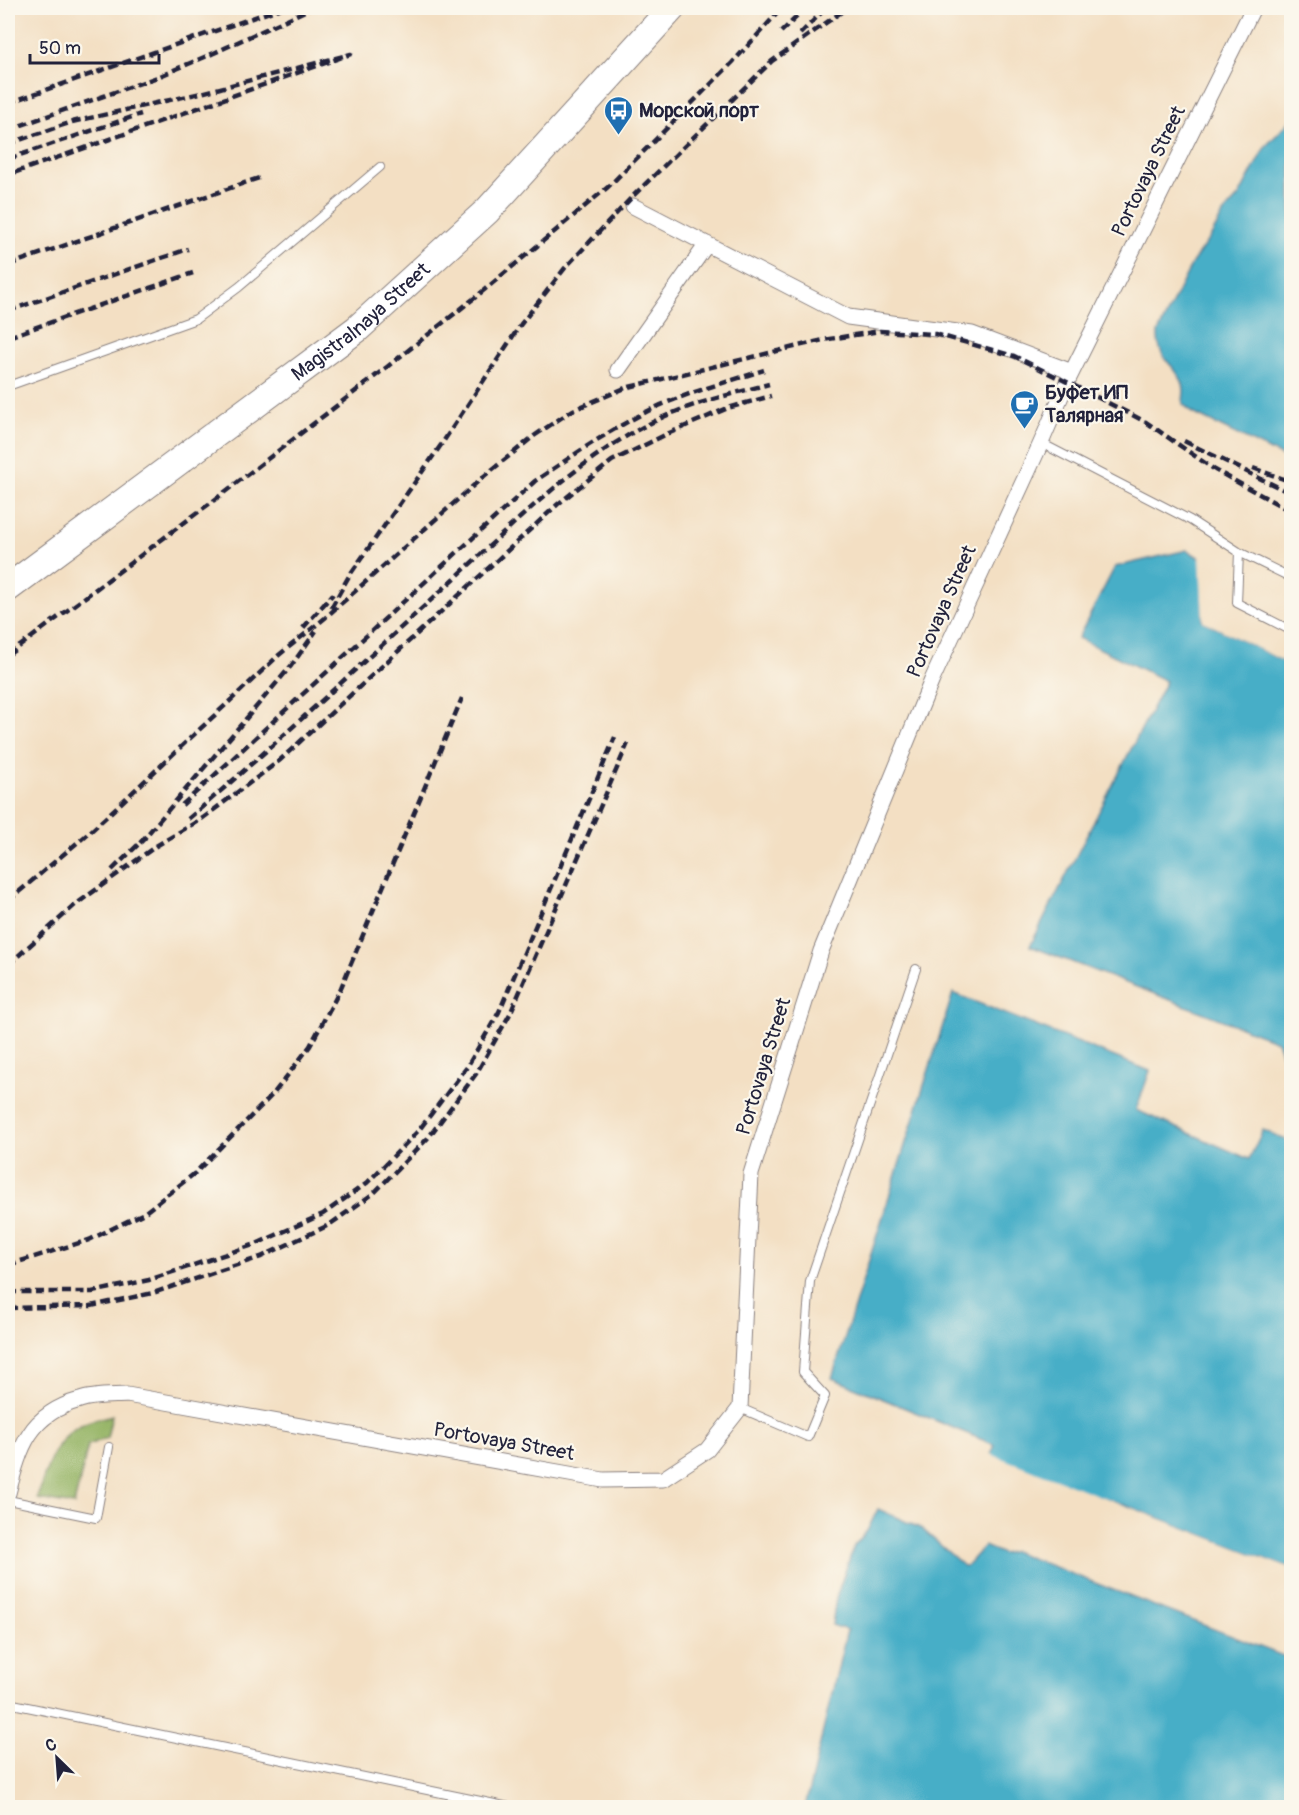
<svg xmlns="http://www.w3.org/2000/svg" width="1299" height="1815" viewBox="0 0 1299 1815" font-family="Pangolin,sans-serif">
<style>
.forest{fill:#98b669;stroke:#5d6c52;stroke-width:1.5}
.water{fill:#47aec7;stroke:#346881;stroke-width:1.5}
.pier{fill:#f3dfc3}
.lines{fill:none;stroke-linecap:round;stroke-linejoin:round}
.lane-casing{stroke:#8a807f;stroke-width:10}
.street-casing{stroke:#8a807f;stroke-width:17}
.highway-casing{stroke:#8a807f;stroke-width:29}
.lane{stroke:#fff;stroke-width:8}
.street{stroke:#fff;stroke-width:15}
.highway{stroke:#fff;stroke-width:27}
.rail{stroke:#22223b;stroke-width:4.5;stroke-dasharray:9 4.5;stroke-linecap:butt}
.labels{text-anchor:middle;stroke-width:4.5;stroke-linejoin:round;paint-order:stroke}
.poi-label{font-size:20px;font-weight:bold;fill:#22223b;stroke:#fbf7ec;text-anchor:start}
.street-label{font-size:20px;fill:#22223b;stroke:#fbf7ec}
</style>
<rect width="100%" height="100%" fill="#fbf7ec"/>
<filter id="ink" filterUnits="userSpaceOnUse"><feTurbulence type="fractalNoise" baseFrequency=".0167" numOctaves="2"/><feDisplacementMap in="SourceGraphic" scale="12" xChannelSelector="R" yChannelSelector="G"/><feConvolveMatrix kernelMatrix="1 2 1 2 8 2 1 2 1" color-interpolation-filters="sRGB"/></filter>
<filter id="wash" filterUnits="userSpaceOnUse"><feTurbulence type="fractalNoise" baseFrequency=".008" numOctaves="4" result="noise"/><feDisplacementMap in="SourceGraphic" scale="24" xChannelSelector="R" yChannelSelector="G"/><feGaussianBlur stdDeviation="1.35" result="paint"/><feColorMatrix in="noise" values="0 0 0 0 0 0 0 0 0 0 0 0 0 0 0 0 0 1.4 0 .05"/><feComposite in="paint" operator="in"/></filter>
<g filter="url(#wash)">
<rect width="100%" height="100%" fill="#f3dfc3"/>
<path class="forest" d="M112,1415l-5,23 -19,7 -14,60 -37,-6c8,-28 18,-64 48,-76 9,-4 18,-5 27,-8z"/>
<path class="water" d="M1291,120v341l-98,-48 -10,-9c0,-6 2,-14 0,-20 -7,-20 -26,-23 -25,-51l34,-70 19,-27 12,-22 16,-18 26,-49z
M1187,550l16,10v61l88,44v403l-5,-2 -9,-25 -247,-95 136,-265 -88,-43 37,-71z
M953,993l197,78 -14,39 113,49 14,-29 28,12v427l-169,-65 -134,-43 7,-16 -163,-67z
M878,1509l44,20 43,38 19,-21 19,8 10,-3 278,108v148h-486l42,-177 -15,-5 4,-27 18,-52 13,-15z"/>
<path class="pier" d="M1200,555l6,4 5,30 -5,30 86,43 -1,3 -88,-44z
M988,1453l303,116 1,3 -171,-64 -23,7 -112,-52 -1,-3z"/>
</g>
<g filter="url(#ink)">
<g class="lines">
<defs>
<path id="lane" d="M8,386l188,-67 43,-32 141,-120
M1041,443l149,77 49,32 53,26
M1239,552l-2,51 55,28
M740,1408l68,29 17,-41 -22,-24 7,-91 106,-312
M8,1500l88,18 13,-71
M8,1703l506,105"/>
<path id="street" d="M633,206l215,111 124,17 100,38
M618,370l89,-126
M8,1493c12,-46 21,-79 72,-93 14,-5 32,-4 47,-5l476,85 60,-1 44,-29 33,-42 11,-234 70,-223 111,-271 109,-237 26,-61 186,-374"/>
<g id="highway">
<path id="s1" d="M8,588l349,-259 130,-118 185,-203"/>
</g>
</defs>
<use href="#lane" class="lane-casing"/>
<use href="#street" class="street-casing"/>
<use href="#highway" class="highway-casing"/>
<use href="#lane" class="lane"/>
<use href="#street" class="street"/>
<use href="#highway" class="highway"/>
<path class="rail" d="M541,11l2,-3
M781,32l25,-24
M800,34l26,-26
M8,103l273,-95
M8,130l152,-54 54,-23 97,-45
M8,144l64,-22 129,-29 150,-39 -343,121
M8,159l133,-45
M8,265l251,-87
M8,311l180,-62
M8,337l185,-64
M1184,441l108,53
M1253,468l39,14
M331,608l18,-32 92,-131 80,-121 44,-56 68,-72 139,-135 75,-53
M303,628l30,-34
M8,655l209,-157 170,-131 90,-71 131,-109 124,-124 50,-55
M182,805l353,-324c37,-25 73,-50 113,-70 37,-18 77,-28 116,-41
M188,819c91,-77 178,-160 266,-240 63,-58 125,-122 203,-159 35,-17 75,-26 112,-36
M140,843l151,-177 25,-35
M112,870l34,-33
M8,901l82,-69 189,-177 46,-37 158,-141 51,-41 39,-26 52,-22 198,-48 57,-9 55,3 79,22 53,26 79,40 69,48 77,42
M8,965l67,-60 81,-59 47,-28 76,-57 279,-257 54,-43 55,-27 61,-26 43,-12
M8,1265l81,-25 55,-27 51,-40 79,-80 36,-47 30,-56 122,-292
M8,1292h84l57,-12 107,-36 67,-30 44,-31 52,-53 48,-63 32,-55 116,-275
M8,1308l83,-2 62,-13 108,-36 68,-32 45,-32 54,-55 48,-64 34,-60 118,-271"/>
</g>
</g>
<defs>
<symbol id="bus-pin" viewBox="-11 -11 22 30"><path d="M0 17L-7.5 6A9.5 9.5 0 1 1 7.5 6Z" fill="#1f6fb2" stroke="#fbf7ec"/><path d="M-5-6H5V4H4V6H2V4H-2V6H-4V4H-5ZM-3.5-4V0h7V-4ZM-3.5 1.2v1.5H-2V1.2ZM2 1.2v1.5H3.5V1.2Z" fill="#fff"/></symbol>
<symbol id="cafe-pin" viewBox="-11 -11 22 30"><path d="M0 17L-7.5 6A9.5 9.5 0 1 1 7.5 6Z" fill="#1f6fb2" stroke="#fbf7ec"/><path d="M-5.5-4.5H6V0H3Q3 3.5 0 3.5H-2.5Q-5.5 3.5-5.5 0ZM3-3.2v2h1.7v-2ZM-6 4.5H4V6H-6Z" fill="#fff"/></symbol>
</defs>
<g fill-rule="evenodd">
<use href="#bus-pin" x="602" y="94" width="33" height="45"/>
<use href="#cafe-pin" x="1008" y="388" width="33" height="45"/>
</g>
<g class="labels">
<g class="poi-label">
<text x="639" y="117">Морской порт</text>
<text x="1045" y="399">Буфет ИП<tspan x="1045" dy="23">Талярная</tspan></text>
</g>
<g class="street-label">
<text transform="translate(1148 171) rotate(-64)" y="7">Portovaya Street</text>
<text dy="7" stroke="none"><textPath href="#s1" startOffset="442">Magistralnaya Street</textPath></text>
<text transform="translate(941 611) rotate(-66)" y="7">Portovaya Street</text>
<text transform="translate(763 1066) rotate(-73)" y="7">Portovaya Street</text>
<text transform="translate(504 1441) rotate(10)" y="7">Portovaya Street</text>
</g>
</g>
<rect width="1299" height="1815" fill="none" stroke="#fbf7ec" stroke-width="30"/>
<g transform="translate(57 1758) rotate(335)" stroke="#fbf7ec" stroke-width="4.5" paint-order="stroke">
<path d="M0-4.5L10 22L0 15L-10 22Z" fill="#22223b"/>
<text y="-9" font-size="16" font-weight="bold" text-anchor="middle" fill="#22223b">С</text>
</g>
<path d="M30 54v9h129v-9" fill="none" stroke="#22223b" stroke-width="3"/>
<text x="39" y="54" font-size="18" fill="#22223b" stroke="#fbf7ec" stroke-width="4.5" paint-order="stroke">50 m</text>
</svg>
